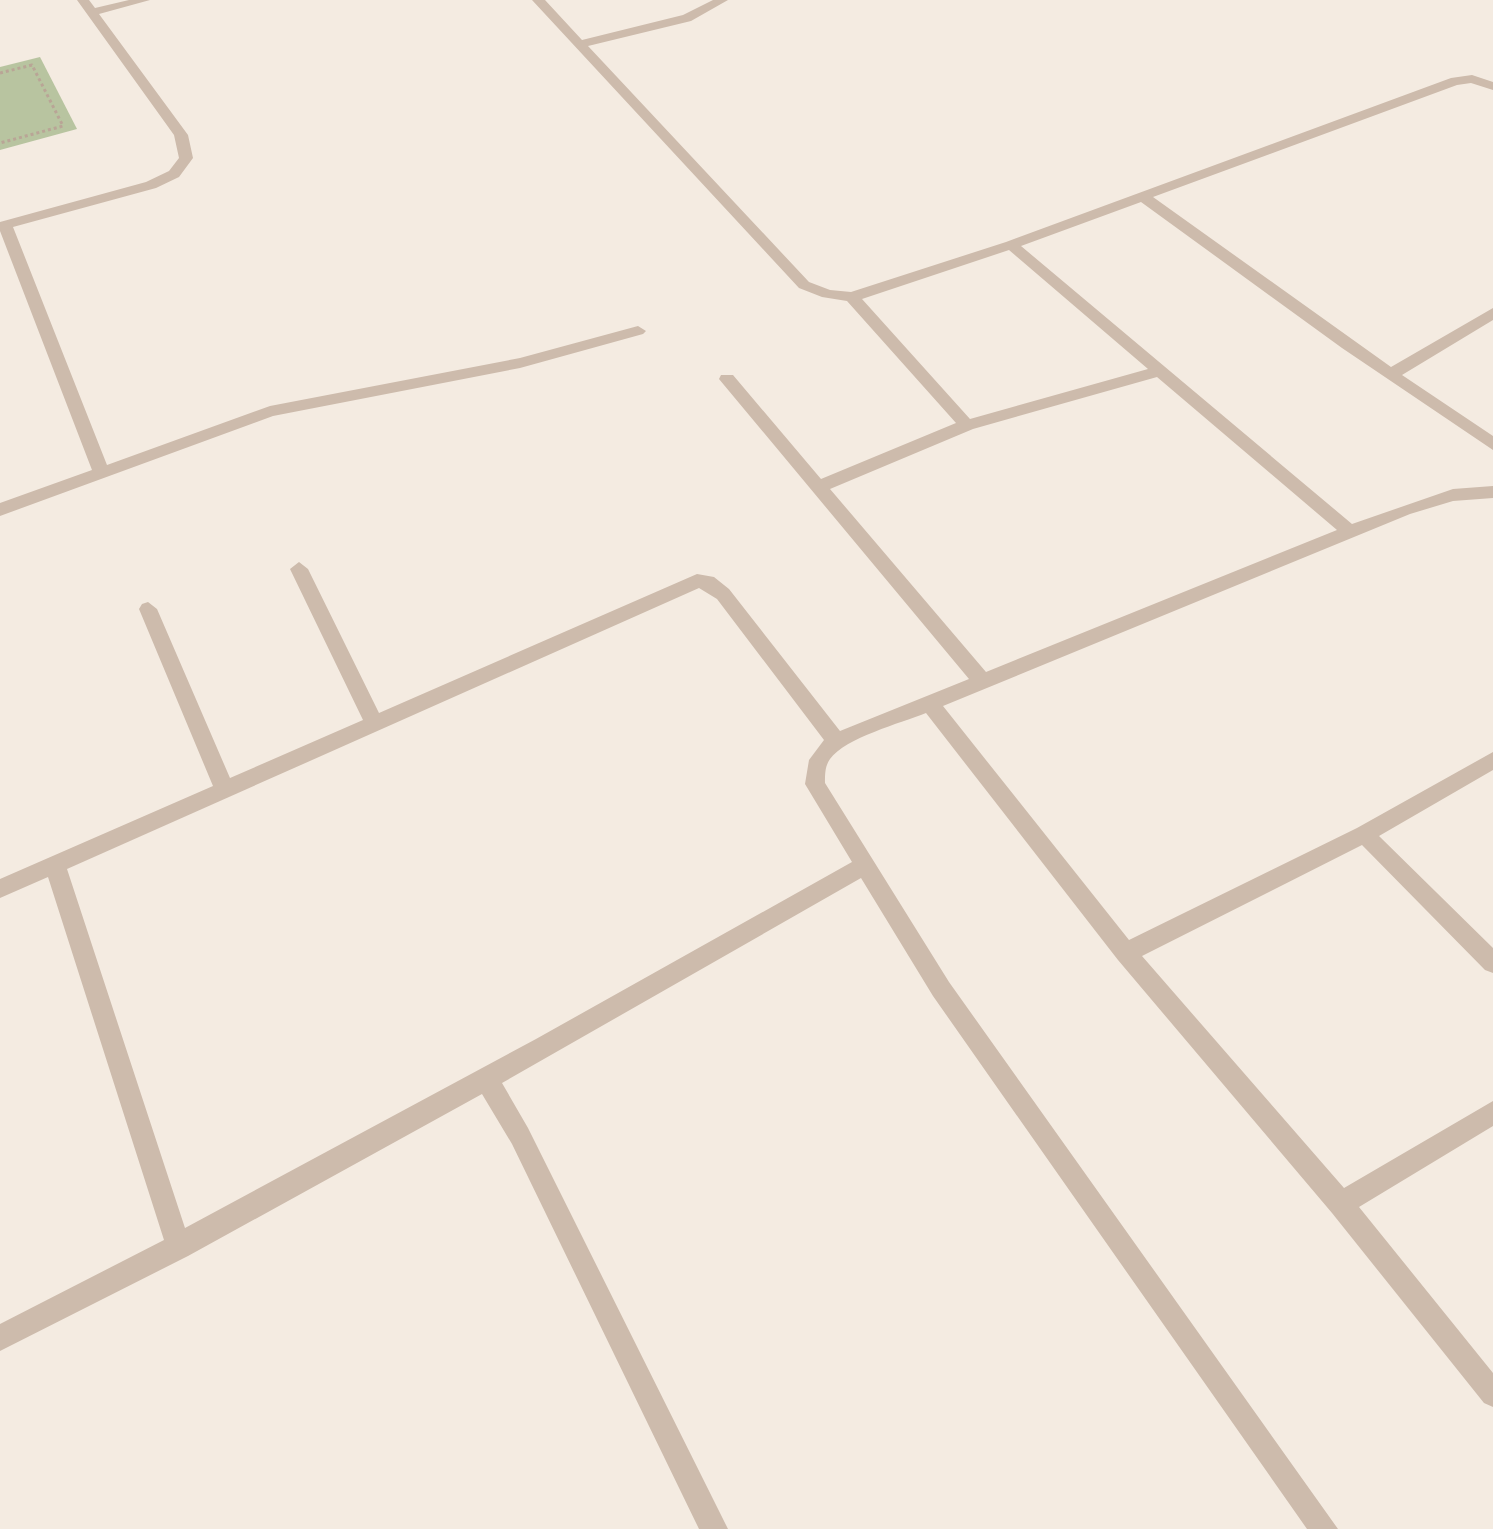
<svg xmlns="http://www.w3.org/2000/svg" width="1493" height="1529" viewBox="0 0 1493 1529" font-family="'Noto Sans',sans-serif">
<style>
.green{fill:#b8c4a0}
.lines{fill:none;stroke-linecap:round;stroke-linejoin:round}
.path{stroke:#b9a596;stroke-width:3;stroke-dasharray:3 3;stroke-linecap:butt}
.minor{fill:#cdbbac;fill-rule:evenodd}
</style>
<rect width="100%" height="100%" fill="#f4ebe1"/>
<path class="green" d="M40,57l37,72 -77,21v-83z"/>
<g class="lines">
<path class="path" d="M0,73l32,-8 31,61 -63,17"/>
<path class="minor" d="M77,0h12l6,8 34,-8h21l-51,14 89,121 5,23 -14,19 -23,11 -143,39 94,238 163,-59 250,-48 118,-32 8,5 -3,3 -123,34 -247,48 -273,100v-13l92,-33 -92,-239v-9l146,-40 23,-11 10,-13 -5,-23z
M532,0h13l37,40 101,-25 30,-15h15l-37,21 -103,25 221,236 21,8 21,2 155,-50 445,-164 21,-3 21,7v8l-22,-7 -14,2 -304,112 238,170 102,-59v12l-91,55 91,61v14l-151,-102 -201,-146 -120,44 331,278 101,-35 40,-3v12l-40,3 -43,13 -467,192 186,234 228,-112 136,-76v18l-114,66 114,112v25l-8,-3 -123,-125 -220,111 202,232 149,-87v25l-134,81 134,166v34l-9,-4 -152,-190 -214,-253 -192,-247c-25,10 -81,25 -96,46 -5,7 -5,15 -5,24l124,199 389,547h-31l-374,-533 -72,-118 -359,205 26,45 200,401h-29l-187,-385 -30,-50 -294,162 -188,95v-27l164,-84 -116,-363 -48,21v-19l213,-93 -74,-177 3,-5 6,-2 9,7 73,169 133,-58 -73,-151 9,-7 9,7 71,144 318,-139 17,3 15,12 111,142 129,-52 -250,-300 2,-4h12l88,104 135,-56 -109,-122 -25,-4 -23,-9zM1009,250l139,119 -178,50 -108,-120zM1157,377l180,153 -351,142 -156,-183 143,-60zM699,588l18,11 107,141 -15,20 -4,24 47,78 -316,177 -351,189 -118,-359z"/>
</g>
</svg>
